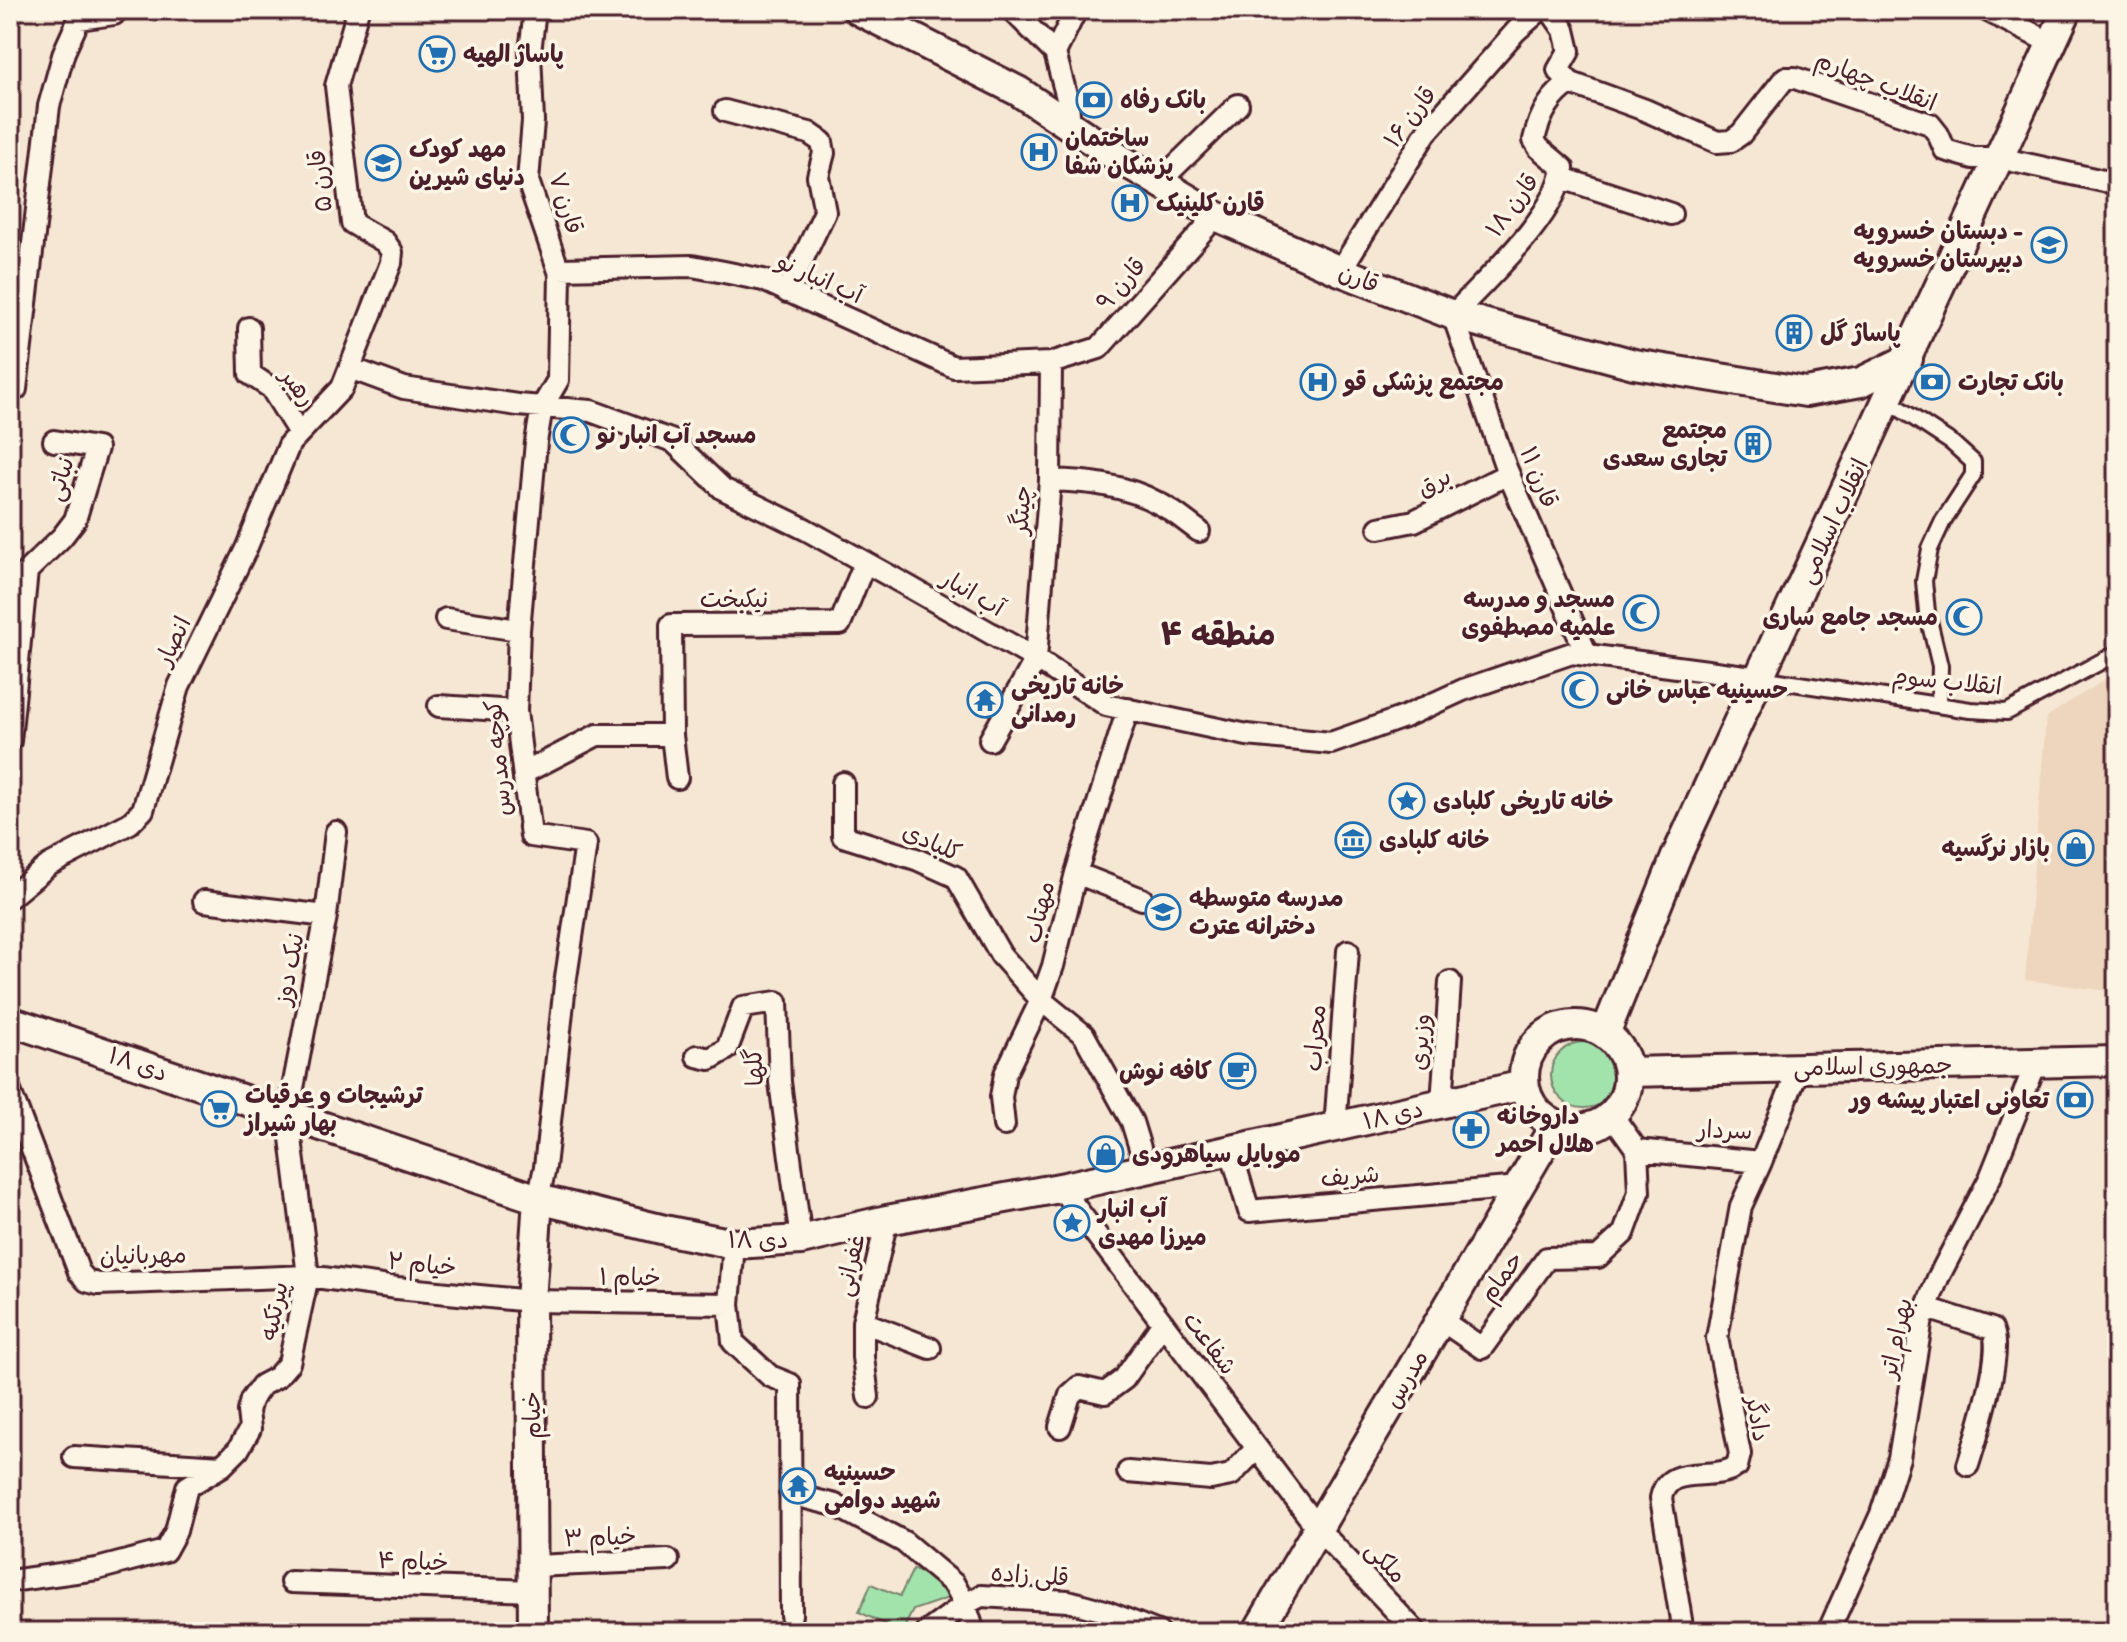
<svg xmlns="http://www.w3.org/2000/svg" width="2127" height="1642" viewBox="0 0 2127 1642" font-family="Itim,'Playpen Sans Arabic',sans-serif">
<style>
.built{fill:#edd6bd}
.green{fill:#a2e3ac;stroke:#76816c;stroke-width:2}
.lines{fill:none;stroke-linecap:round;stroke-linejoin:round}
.pedestrian-casing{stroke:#4a1f2b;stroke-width:20}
.minor-casing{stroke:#4a1f2b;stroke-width:26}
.secondary-casing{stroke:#4a1f2b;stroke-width:34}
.pedestrian{stroke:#fcf5e5;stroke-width:14}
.minor{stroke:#fcf5e5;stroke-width:20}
.secondary{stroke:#fcf5e5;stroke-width:28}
.labels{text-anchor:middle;stroke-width:7;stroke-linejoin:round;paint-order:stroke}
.poi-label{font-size:24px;font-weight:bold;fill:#4a1f2b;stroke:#fcf5e5;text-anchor:start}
.street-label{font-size:24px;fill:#4a1f2b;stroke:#fcf5e5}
.district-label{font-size:32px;font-weight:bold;fill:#4a1f2b;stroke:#fcf5e5}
</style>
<rect width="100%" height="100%" fill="#f5e7d3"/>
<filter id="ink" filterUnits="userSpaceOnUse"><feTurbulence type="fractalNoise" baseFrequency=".0125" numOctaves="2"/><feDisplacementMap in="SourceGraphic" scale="16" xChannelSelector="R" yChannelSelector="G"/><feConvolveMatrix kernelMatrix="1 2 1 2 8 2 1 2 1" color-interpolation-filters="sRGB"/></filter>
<g filter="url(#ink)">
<path class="built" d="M2117,672v320l-92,-12 21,-263z"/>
<path class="green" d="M1551 1075a33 33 0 1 1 66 0a33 33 0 1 1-66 0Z
M913,1569l38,19v9l-38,13 -11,22 -43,-20 12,-28 29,12z"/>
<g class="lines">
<defs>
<path id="pedestrian" d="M1888,401l64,42 21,19v13l-30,46 -13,28 -6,32 3,31 13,54 -1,39
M1760,678l210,32 37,2 110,-59"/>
<path id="minor" d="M535,10l-5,42 3,69 -5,60 32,93 -2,106 -16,27 -6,35 -17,188 -3,81 15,125 55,8 -21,140 -20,183 -7,32
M1012,10l43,43 13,49 2,24
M1550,10l14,20 5,21 -11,19 13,13
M1986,10l65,33
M1055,53l21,-43
M1571,83c-21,12 -32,35 -37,57l5,8 24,20c-7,49 -76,110 -110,147l53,153 81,187
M1571,83l74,27 72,32 14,-1 10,-7 44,-56h10l135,46 8,10 7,16 28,8h26l118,26
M725,111l84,22 13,9 2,11 -6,23 7,36 -38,80
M1562,178l109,36
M1159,182l79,-77
M560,269l132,-3 32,6 39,8 191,87 97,-4 48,-15 117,-132
M1340,271l86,-138 90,-102 24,-21
M249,328l1,46 21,14 28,45
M350,368l54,20 114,17 73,6 82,30 50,48 82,40 101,56 130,74 70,46 141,30 84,8 73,-26 59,-27 109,-37 188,25
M10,391l6,-2 33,-283 15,-54 15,-33 35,-5 3,-4
M1050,480c37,1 75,5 108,23 15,7 28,19 41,28
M1379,528l35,-7 94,-47
M446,619l73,11
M439,706l77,5
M990,740l46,-81 14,-179 1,-117
M10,741l17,-170 35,-34 13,-17 22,-72 -43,-7
M524,773l73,-38h75
M677,778l-5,-43 -1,-110 169,-1 25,-62
M843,783v53l73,23 40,18 45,78 40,45 43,35 48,87 15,49
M1076,873l66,26
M10,897l39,-32 81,-42 13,-13 36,-124 67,-137 44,-106 52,-55 49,-125 1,-11 -7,-10 -33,-19 -16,-137 22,-76
M204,901l122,15
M697,1056l13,3 17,-10 16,-42 34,-5 3,80 21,158
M10,1091l69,181 8,9 11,3 210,-8 89,12 134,13 198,3
M1442,1104l8,-122
M1612,1115l25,35
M1004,1125l-3,-28 4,-23 36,-74 12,-34 23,-93 52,-164
M1335,1128l13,-177
M1637,1150l124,12 38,-94
M1231,1151l18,60 270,-24
M1061,1188l257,341 98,103
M734,1244l-5,60 4,38 37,34 20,8 1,231
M1927,1308l65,21c13,20 -16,110 -24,136
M1441,1320l41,28 65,-90 51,-1 26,-24 15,-41 -2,-42
M863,1322l24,-102
M868,1397l-5,-40v-35l67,26
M1060,1427l10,-32 9,-8 26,6 19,-14 39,-56
M74,1457l148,9
M1128,1472l83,7 20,-4 26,-27
M790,1494l45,11 69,37 50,42 11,20 9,28
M534,1566l134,-6
M10,1581l87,-12 68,-18 11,-20 11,-44 35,-21 16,-16 12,-21 -2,-18 3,-11 11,-15 15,-8 12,-14 19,-87 -20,-162 38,-198 10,-84
M291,1582l243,9
M927,1632l38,-28 16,-8 87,5 37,10 53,21
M1683,1632l-22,-134c7,-36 50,-15 76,-32l3,-12 -23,-116 24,-132 20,-44
M1828,1632l53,-118 18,-56 23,-139 16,-41 52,-100 46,-115"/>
<path id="secondary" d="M858,10l160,81 99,66 99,59 124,55 113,44 181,49 172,28 55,-10 47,-23
M10,1021l528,178 131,32 65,13 67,-4 86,-20 178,-33 459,-102
M1524 1077a52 52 0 1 1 104 0a52 52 0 1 1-104 0Z
M1605,1034l71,-177 391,-847
M1628,1072l489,-11
M533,1632l-2,-331 7,-102
M1257,1632l298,-507"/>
</defs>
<use href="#pedestrian" class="pedestrian-casing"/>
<use href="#minor" class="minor-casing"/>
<use href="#secondary" class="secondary-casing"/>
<use href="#pedestrian" class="pedestrian"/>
<use href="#minor" class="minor"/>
<use href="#secondary" class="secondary"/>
</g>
</g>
<defs>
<symbol id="supermarket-ring" viewBox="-11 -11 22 22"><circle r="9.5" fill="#fcf5e5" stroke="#1f6fb2" stroke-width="1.5"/><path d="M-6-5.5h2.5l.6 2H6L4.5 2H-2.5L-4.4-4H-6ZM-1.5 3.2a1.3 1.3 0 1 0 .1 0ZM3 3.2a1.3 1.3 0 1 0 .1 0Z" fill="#1f6fb2"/></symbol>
<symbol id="bank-ring" viewBox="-11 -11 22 22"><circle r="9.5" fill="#fcf5e5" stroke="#1f6fb2" stroke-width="1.5"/><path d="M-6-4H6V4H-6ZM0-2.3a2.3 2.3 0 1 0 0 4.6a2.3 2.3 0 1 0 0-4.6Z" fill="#1f6fb2"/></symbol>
<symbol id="hospital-ring" viewBox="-11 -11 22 22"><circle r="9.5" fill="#fcf5e5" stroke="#1f6fb2" stroke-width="1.5"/><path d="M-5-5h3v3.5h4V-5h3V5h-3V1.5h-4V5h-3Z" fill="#1f6fb2"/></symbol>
<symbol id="school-ring" viewBox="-11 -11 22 22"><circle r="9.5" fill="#fcf5e5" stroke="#1f6fb2" stroke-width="1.5"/><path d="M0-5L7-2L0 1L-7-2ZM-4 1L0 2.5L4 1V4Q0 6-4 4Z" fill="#1f6fb2"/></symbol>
<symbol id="building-ring" viewBox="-11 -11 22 22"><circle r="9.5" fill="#fcf5e5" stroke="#1f6fb2" stroke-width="1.5"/><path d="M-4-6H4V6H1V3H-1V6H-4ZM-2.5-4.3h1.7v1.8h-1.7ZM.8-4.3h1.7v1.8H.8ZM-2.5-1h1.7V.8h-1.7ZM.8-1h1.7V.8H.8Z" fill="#1f6fb2"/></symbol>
<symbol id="mosque-ring" viewBox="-11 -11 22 22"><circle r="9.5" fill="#fcf5e5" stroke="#1f6fb2" stroke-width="1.5"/><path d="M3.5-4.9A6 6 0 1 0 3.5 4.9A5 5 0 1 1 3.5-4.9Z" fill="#1f6fb2"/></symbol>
<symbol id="temple-ring" viewBox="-11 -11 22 22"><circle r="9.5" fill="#fcf5e5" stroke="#1f6fb2" stroke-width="1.5"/><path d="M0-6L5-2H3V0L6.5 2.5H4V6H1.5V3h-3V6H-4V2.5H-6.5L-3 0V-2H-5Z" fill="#1f6fb2"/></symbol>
<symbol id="sight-ring" viewBox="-11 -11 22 22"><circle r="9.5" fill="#fcf5e5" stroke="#1f6fb2" stroke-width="1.5"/><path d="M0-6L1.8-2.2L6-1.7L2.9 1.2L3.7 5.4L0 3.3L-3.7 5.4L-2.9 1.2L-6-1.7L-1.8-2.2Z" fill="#1f6fb2"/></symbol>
<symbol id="museum-ring" viewBox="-11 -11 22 22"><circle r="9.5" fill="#fcf5e5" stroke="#1f6fb2" stroke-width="1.5"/><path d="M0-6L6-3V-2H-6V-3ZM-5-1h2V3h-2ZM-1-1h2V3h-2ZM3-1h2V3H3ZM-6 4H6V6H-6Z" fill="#1f6fb2"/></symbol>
<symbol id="shop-ring" viewBox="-11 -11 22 22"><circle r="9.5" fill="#fcf5e5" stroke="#1f6fb2" stroke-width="1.5"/><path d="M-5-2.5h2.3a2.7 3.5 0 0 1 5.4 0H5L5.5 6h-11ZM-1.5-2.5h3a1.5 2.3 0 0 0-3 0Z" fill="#1f6fb2"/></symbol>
<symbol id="cafe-ring" viewBox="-11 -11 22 22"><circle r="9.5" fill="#fcf5e5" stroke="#1f6fb2" stroke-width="1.5"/><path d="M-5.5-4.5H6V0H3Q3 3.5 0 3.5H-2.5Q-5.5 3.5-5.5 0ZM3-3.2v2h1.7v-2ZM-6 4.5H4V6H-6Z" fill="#1f6fb2"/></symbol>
<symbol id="pharmacy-ring" viewBox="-11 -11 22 22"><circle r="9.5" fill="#fcf5e5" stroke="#1f6fb2" stroke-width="1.5"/><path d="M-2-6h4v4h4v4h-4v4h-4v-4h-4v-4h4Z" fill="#1f6fb2"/></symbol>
</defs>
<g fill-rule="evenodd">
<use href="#supermarket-ring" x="417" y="34" width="40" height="40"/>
<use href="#bank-ring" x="1074" y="80" width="40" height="40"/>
<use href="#hospital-ring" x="1019" y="132" width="40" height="40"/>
<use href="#school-ring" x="363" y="143" width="40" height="40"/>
<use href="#hospital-ring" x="1110" y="183" width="40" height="40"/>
<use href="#school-ring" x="2029" y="225" width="40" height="40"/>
<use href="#building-ring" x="1774" y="313" width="40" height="40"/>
<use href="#hospital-ring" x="1298" y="362" width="40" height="40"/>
<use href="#bank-ring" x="1912" y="362" width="40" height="40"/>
<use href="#mosque-ring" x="551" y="415" width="40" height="40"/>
<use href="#building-ring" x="1733" y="424" width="40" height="40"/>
<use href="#mosque-ring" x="1621" y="593" width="40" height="40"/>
<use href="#mosque-ring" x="1944" y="597" width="40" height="40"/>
<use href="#mosque-ring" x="1560" y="670" width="40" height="40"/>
<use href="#temple-ring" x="965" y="680" width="40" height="40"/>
<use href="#sight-ring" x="1387" y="781" width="40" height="40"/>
<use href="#museum-ring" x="1333" y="820" width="40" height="40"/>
<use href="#shop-ring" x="2056" y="828" width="40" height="40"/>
<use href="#school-ring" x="1143" y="892" width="40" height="40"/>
<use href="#cafe-ring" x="1218" y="1051" width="40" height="40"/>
<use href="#bank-ring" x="2055" y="1080" width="40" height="40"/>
<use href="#supermarket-ring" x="199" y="1089" width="40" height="40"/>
<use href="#pharmacy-ring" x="1451" y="1110" width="40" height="40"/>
<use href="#shop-ring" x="1086" y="1134" width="40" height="40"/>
<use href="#sight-ring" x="1052" y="1203" width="40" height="40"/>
<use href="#temple-ring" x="778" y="1466" width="40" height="40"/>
</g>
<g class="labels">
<g class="poi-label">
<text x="463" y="62">پاساژ الهیه</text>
<text x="1120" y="108">بانک رفاه</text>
<text x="1065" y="146">ساختمان<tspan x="1065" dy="28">پزشکان شفا</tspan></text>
<text x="409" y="157">مهد کودک<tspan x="409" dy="28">دنیای شیرین</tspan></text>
<text x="1156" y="211">قارن کلینیک</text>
<text x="2023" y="239" text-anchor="end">دبستان خسرویه -<tspan x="2023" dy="28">دبیرستان خسرویه</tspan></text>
<text x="1820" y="341">پاساژ گل</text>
<text x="1344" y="390">مجتمع پزشکی قو</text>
<text x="1958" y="390">بانک تجارت</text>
<text x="1727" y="438" text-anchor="end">مجتمع<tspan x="1727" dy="28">تجاری سعدی</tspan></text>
<text x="597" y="443">مسجد آب انبار نو</text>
<text x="1615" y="607" text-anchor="end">مسجد و مدرسه<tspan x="1615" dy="28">علمیه مصطفوی</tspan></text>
<text x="1938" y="625" text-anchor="end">مسجد جامع ساری</text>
<text x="1011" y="694">خانه تاریخی<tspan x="1011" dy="28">رمدانی</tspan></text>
<text x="1606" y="698">حسینیه عباس خانی</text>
<text x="1433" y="809">خانه تاریخی کلبادی</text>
<text x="1379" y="848">خانه کلبادی</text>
<text x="2050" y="856" text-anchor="end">بازار نرگسیه</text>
<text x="1189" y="906">مدرسه متوسطه<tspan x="1189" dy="28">دخترانه عترت</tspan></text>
<text x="1212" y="1079" text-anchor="end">کافه نوش</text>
<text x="245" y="1103">ترشیجات و عرقیات<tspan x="245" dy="28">بهار شیراز</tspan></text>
<text x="2049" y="1108" text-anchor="end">تعاونی اعتبار پیشه ور</text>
<text x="1497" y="1124">داروخانه<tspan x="1497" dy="28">هلال احمر</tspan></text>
<text x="1132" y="1162">موبایل سیاهرودی</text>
<text x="1098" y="1217">آب انبار<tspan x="1098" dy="28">میرزا مهدی</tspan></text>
<text x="824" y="1480">حسینیه<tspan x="824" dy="28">شهید دوامی</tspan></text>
</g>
<g class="street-label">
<text transform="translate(1876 81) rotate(21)" y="8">انقلاب چهارم</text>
<text transform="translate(1410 117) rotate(-53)" y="8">قارن ۱۶</text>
<text transform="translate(320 181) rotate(-97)" y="8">قارن ۵</text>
<text transform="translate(566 203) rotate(73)" y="8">قارن ٧</text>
<text transform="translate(1512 205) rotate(-54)" y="8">قارن ۱۸</text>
<text transform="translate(820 278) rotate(24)" y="8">آب انبار نو</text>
<text transform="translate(1359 278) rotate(22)" y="8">قارن</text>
<text transform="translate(1121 284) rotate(-49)" y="8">قارن ٩</text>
<text transform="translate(298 387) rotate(53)" y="8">رهبر</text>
<text transform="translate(1539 477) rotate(68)" y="8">قارن ۱۱</text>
<text transform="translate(60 479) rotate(-73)" y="8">نباتی</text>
<text transform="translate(1434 482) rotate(-27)" y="8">برق</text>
<text transform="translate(1021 510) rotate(-86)" y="8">چیتگر</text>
<text transform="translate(1833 521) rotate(-65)" y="8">انقلاب اسلامی</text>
<text transform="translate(973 593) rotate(30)" y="8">آب انبار</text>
<text x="734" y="607">نیکبخت</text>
<text transform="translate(173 641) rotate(-64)" y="8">انصار</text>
<text transform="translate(1947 681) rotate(6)" y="8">انقلاب سوم</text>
<text transform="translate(498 758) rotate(-95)" y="8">کوچه مدرس</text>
<text transform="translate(932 842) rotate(24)" y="8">کلبادی</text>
<text transform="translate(1039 912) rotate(-76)" y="8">مهتاب</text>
<text transform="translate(289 969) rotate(-79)" y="8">نیک دوز</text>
<text transform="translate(1315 1038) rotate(-86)" y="8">محراب</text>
<text transform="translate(1420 1042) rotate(-86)" y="8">وزیری</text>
<text transform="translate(138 1064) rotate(19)" y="8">۱۸ دی</text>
<text transform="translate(1873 1066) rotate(-1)" y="8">جمهوری اسلامی</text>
<text transform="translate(754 1067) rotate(-93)" y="8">گلها</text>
<text transform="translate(1393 1115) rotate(-13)" y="8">۱۸ دی</text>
<text transform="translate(1725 1130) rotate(2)" y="8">سردار</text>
<text transform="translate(1350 1176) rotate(-5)" y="8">شریف</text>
<text x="758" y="1248">۱۸ دی</text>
<text transform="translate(143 1255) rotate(-1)" y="8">مهربانیان</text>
<text transform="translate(422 1264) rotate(6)" y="8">خیام ۲</text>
<text transform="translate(850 1265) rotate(-77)" y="8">غفرانی</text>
<text transform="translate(630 1277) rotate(1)" y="8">خیام ۱</text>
<text transform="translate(1501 1277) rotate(-54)" y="8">حمام</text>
<text transform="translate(274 1311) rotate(-78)" y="8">پیرتکیه</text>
<text transform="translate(1896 1338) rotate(-78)" y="8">بهرام اتر</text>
<text transform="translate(1210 1343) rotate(53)" y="8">شفاعت</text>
<text transform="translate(1406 1379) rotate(-60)" y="8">مدرس</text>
<text transform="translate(532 1415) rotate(-91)" y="8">خیام</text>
<text transform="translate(1758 1419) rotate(80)" y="8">دادگر</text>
<text transform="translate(600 1537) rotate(-2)" y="8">خیام ۳</text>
<text transform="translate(413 1561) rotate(2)" y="8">خیام ۴</text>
<text transform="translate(1386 1562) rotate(47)" y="8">ملکی</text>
<text transform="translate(1030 1575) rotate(4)" y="8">قلی زاده</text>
</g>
<g class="district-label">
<text x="1218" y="645">منطقه ۴</text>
</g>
</g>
<rect width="2127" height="1642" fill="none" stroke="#fcf5e5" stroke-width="40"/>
<rect x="20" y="20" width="2087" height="1602" fill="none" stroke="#4a1f2b" stroke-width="3" filter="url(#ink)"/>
</svg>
